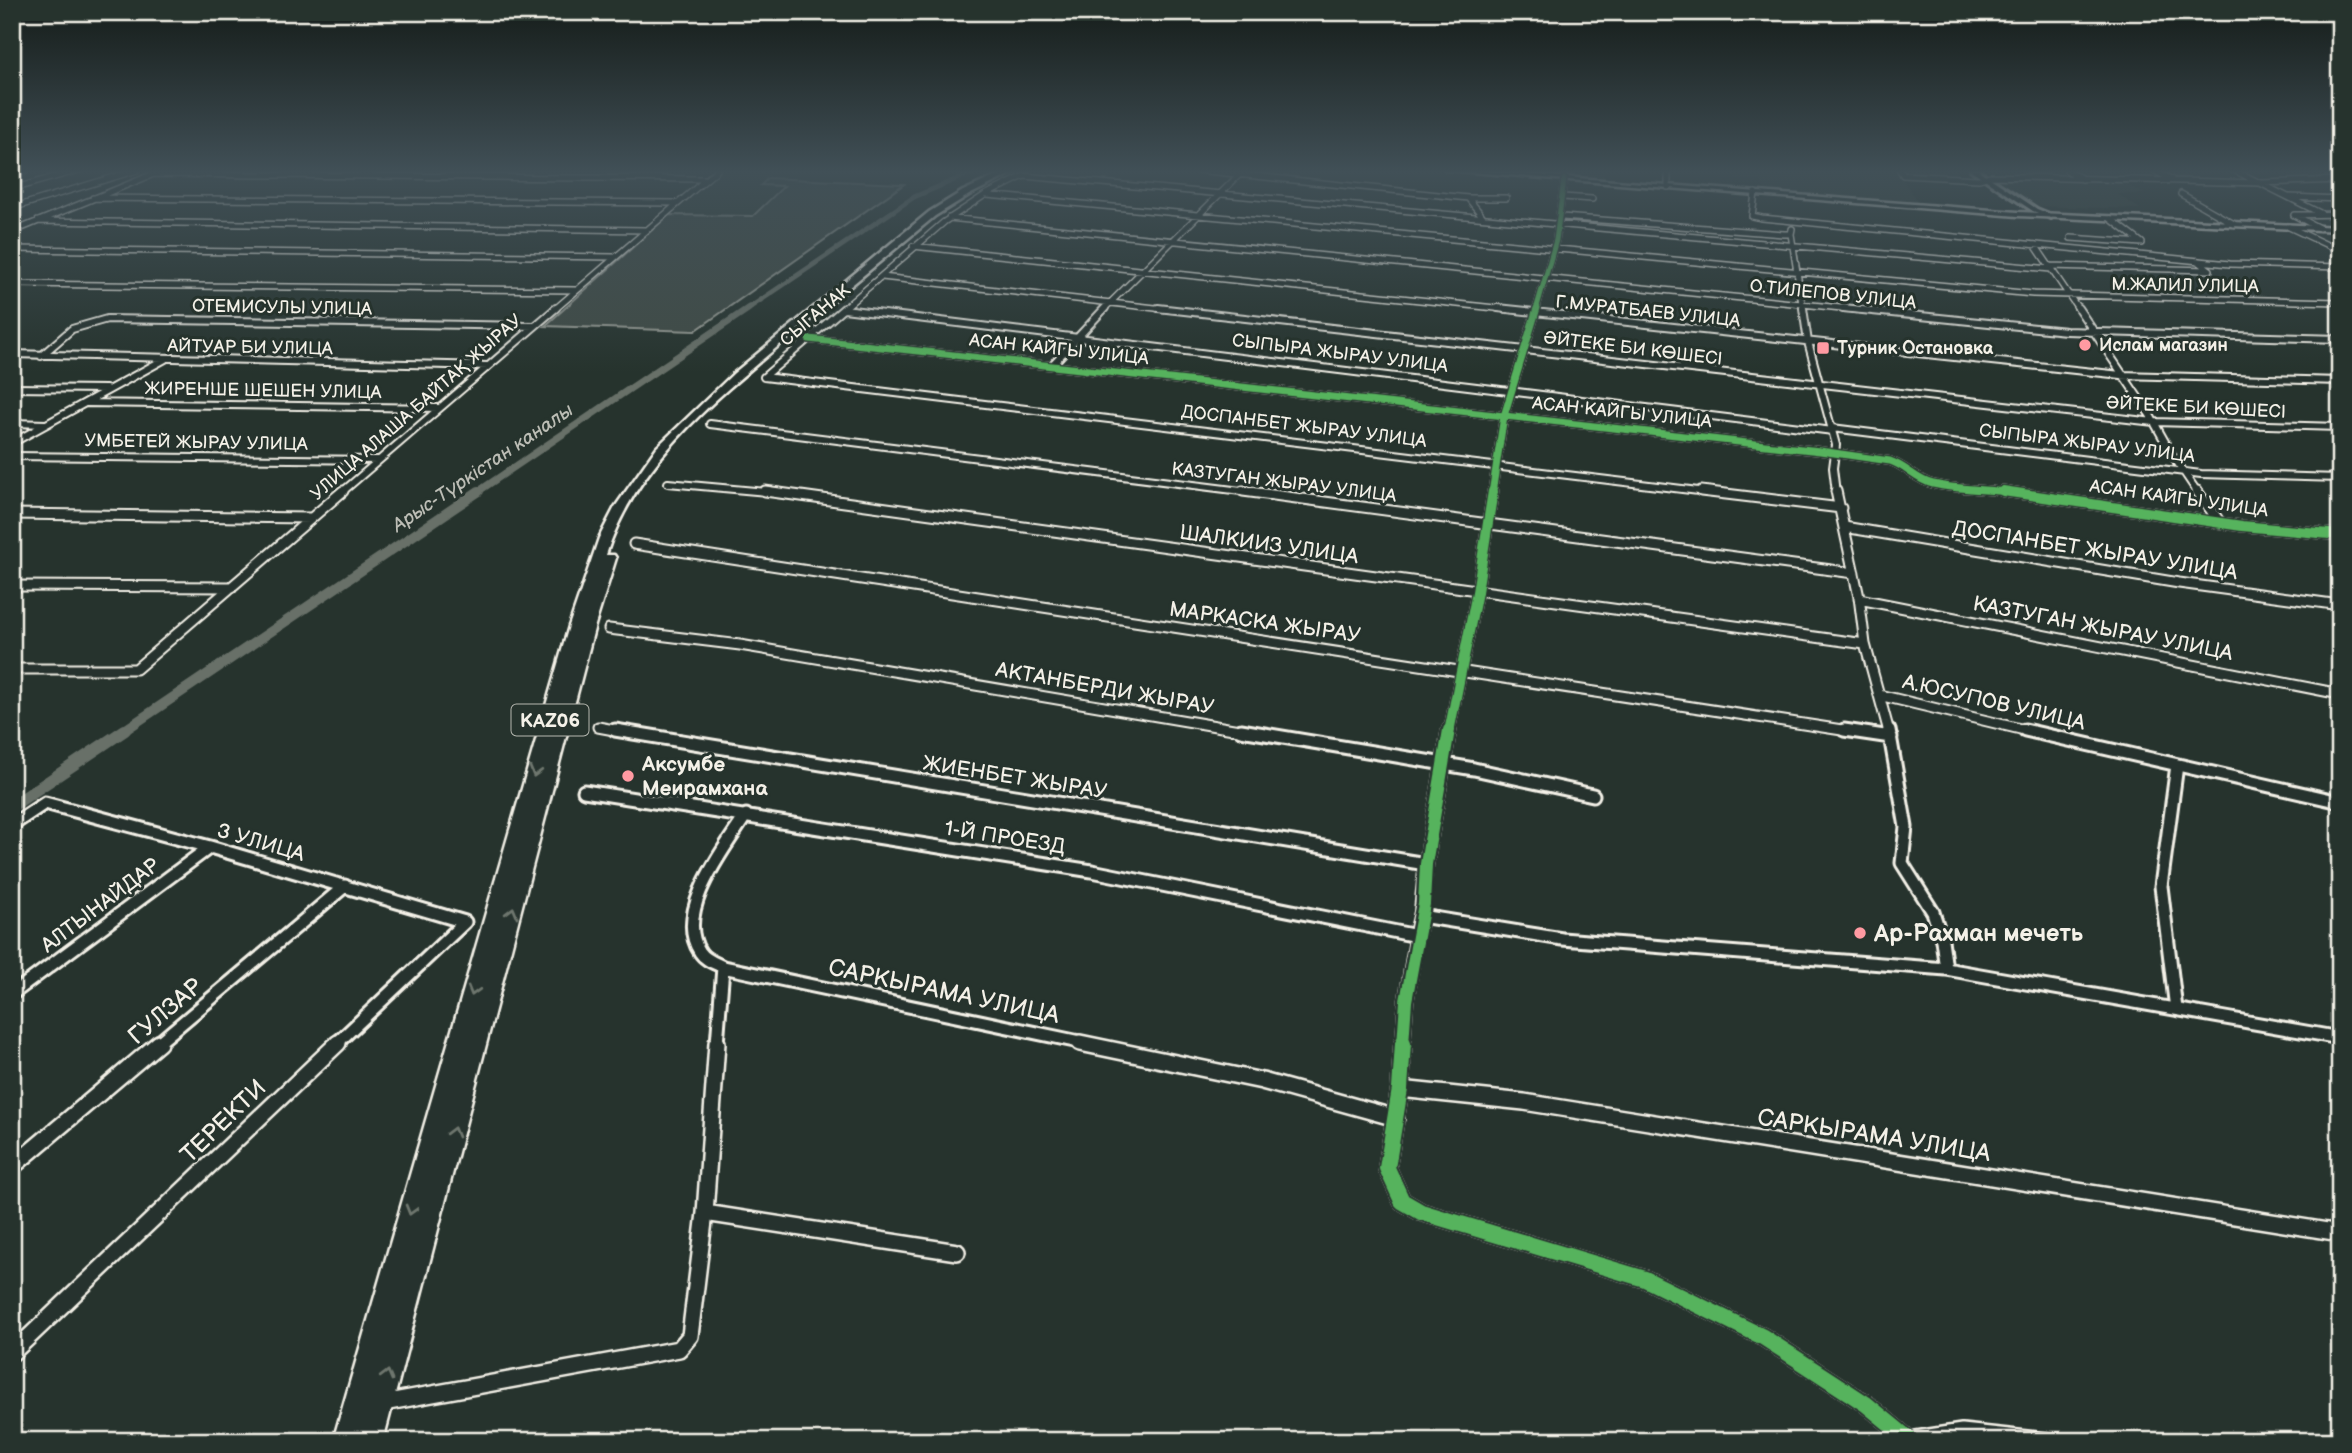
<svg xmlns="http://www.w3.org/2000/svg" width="2352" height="1453" viewBox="0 0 2352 1453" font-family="'Balsamiq Sans',sans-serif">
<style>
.built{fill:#333f39}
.green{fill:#414b45;stroke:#9a9e96;stroke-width:2}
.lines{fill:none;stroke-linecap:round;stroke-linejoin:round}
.canal-far3{stroke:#676f68;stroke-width:5}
.canal-far2{stroke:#676f68;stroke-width:7}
.canal-far1{stroke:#676f68;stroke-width:10}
.canal{stroke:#676f68;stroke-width:12}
.minor-far4-casing{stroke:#f4f1e8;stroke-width:8}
.minor-far3-casing{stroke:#f4f1e8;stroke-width:10}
.minor-far2-casing{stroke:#f4f1e8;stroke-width:13}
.minor-far1-casing{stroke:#f4f1e8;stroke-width:17}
.minor-casing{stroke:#f4f1e8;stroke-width:20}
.tertiary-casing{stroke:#f4f1e8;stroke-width:6}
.secondary-casing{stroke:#f4f1e8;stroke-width:5}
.trunk-casing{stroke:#f4f1e8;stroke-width:5}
.minor-far4{stroke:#26332d;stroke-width:5}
.minor-far3{stroke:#26332d;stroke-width:6}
.minor-far2{stroke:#26332d;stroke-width:9}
.minor-far1{stroke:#26332d;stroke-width:11}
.minor{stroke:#26332d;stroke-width:15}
.tertiary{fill:#26332d;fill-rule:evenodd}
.secondary{fill:#26332d;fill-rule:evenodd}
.trunk{fill:#26332d;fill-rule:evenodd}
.cycleway-far4-casing{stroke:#26332d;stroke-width:8}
.cycleway-far3-casing{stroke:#26332d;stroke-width:10}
.cycleway-far2-casing{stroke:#26332d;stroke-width:13}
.cycleway-far1-casing{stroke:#26332d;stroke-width:17}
.cycleway-casing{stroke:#26332d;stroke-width:20}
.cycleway-far4{stroke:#56b35d;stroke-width:5}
.cycleway-far3{stroke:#56b35d;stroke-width:7}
.cycleway-far2{stroke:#56b35d;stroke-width:10}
.cycleway-far1{stroke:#56b35d;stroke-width:12}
.cycleway{stroke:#56b35d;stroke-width:16}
.oneway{stroke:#6e766e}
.poi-dot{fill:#ff9aa2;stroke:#26332d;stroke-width:2.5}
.labels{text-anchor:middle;stroke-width:6;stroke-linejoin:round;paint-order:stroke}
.far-street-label{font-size:18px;fill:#f4f1e8;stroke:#26332d}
.far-poi-label{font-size:18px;font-weight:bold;fill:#f4f1e8;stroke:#26332d;text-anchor:start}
.far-water-label{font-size:19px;font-style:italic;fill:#bcbdb5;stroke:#26332d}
.shield{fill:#26332d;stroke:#b6b8b0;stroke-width:2}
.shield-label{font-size:19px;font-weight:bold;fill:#f4f1e8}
.street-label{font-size:21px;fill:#f4f1e8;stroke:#26332d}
.poi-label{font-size:21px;font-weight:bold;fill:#f4f1e8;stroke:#26332d;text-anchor:start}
.near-poi-label{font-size:24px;font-weight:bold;fill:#f4f1e8;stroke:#26332d;text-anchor:start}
.near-street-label{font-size:24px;fill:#f4f1e8;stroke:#26332d}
</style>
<rect width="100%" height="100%" fill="#26332d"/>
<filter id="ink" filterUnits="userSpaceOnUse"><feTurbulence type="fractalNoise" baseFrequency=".0143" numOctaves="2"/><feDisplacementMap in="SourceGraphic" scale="14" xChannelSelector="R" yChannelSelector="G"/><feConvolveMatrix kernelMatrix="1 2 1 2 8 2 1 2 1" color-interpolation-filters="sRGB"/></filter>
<g filter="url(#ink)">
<path class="built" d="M720,170h57l-18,16h23l-31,30 -83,-2z
M1494,170h111l-1,8z
M1669,170h228l21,33 -153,-13 -4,-9 -92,-7z
M1992,178l127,3 26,13h-28l23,15 -108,-3z"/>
<path class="green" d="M768,178l136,6 -209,147 -150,-5 124,-111 84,1 31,-30 -23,-1z"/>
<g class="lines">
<path class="canal-far3" d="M746,310l168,-113 64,-27"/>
<path class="canal-far2" d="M476,493l273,-185"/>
<path class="canal-far1" d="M122,732l357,-241"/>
<path class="canal" d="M12,806l113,-76"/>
<defs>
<path id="minor-far4" d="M1197,170l271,28 15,19
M1668,170v17
M1900,170l3,5 76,4 11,-3 271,7 79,-3
M2067,170l15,9
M2153,170l18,9
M2234,170l86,43
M2323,170l17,6
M12,174l14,-4
M153,174l551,5
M12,189l67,-19
M1755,193l-3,23 10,2 468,46 110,3
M2181,194l53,30
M987,195l1046,99 307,8
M1563,197l29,2
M2290,197l50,2
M93,198l583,5
M1468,198h38
M12,208l125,-38
M1562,217l222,17h7l1,-5
M949,218l912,92
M38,221l607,9
M2289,227l51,24
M2319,228l-25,-13 46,-1
M12,232l144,-59
M1791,234l12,76
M2071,238l71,5 -31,-24
M2035,245l44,65
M913,246l601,64
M12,249l602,8
M2049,266l161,4 -12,-9
M882,277l291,33
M12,284l564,6
M844,309l10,1
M554,310l163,-140
M842,310l102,-88 41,-27 39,-19 1027,93
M1103,310l139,-138
M1536,310l20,-70 8,-61"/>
<path id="minor-far3" d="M1158,308l996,114 186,5
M1498,308l623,67 219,6
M1803,308l5,34 28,103 -3,23 3,25
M1843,308l223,23 274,8
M2078,308l72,107 23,41 25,37
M844,309l989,122
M809,339l1011,112 70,10c16,5 26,19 43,23 27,6 55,5 82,9
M12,354l476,12
M41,356l31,-27 35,-10 428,7
M1051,366l54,-58
M764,377l80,-69
M764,377l951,116
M12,388l94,1
M86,403l353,5
M12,423l34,1
M710,424l547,69
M1832,428l369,46 139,4
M12,443l153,-84
M12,456l367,4
M668,483l110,10
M341,493l215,-185
M1492,493l12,-77 33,-108"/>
<path id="minor-far2" d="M765,491l1100,153
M1243,491l611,82
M1701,491l140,17
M1836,491l23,106 6,47 24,88
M2003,491l239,35 98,9
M2197,491l22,30
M12,514l299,4
M1844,527l335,56 161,22
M634,544l1221,188
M12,586l220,1
M1859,599l481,95
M609,629l131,16 511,87
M12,669h124l207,-178
M1879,695l154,37
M598,727l27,5
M1449,732l28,-140 16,-101"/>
<path id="minor-far1" d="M615,730l811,134
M1241,730l233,39 119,26
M1449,730l-23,134 -5,52 141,23 384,30 394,69
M1844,730l47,7
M1889,730l17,97 -4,36 31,49 9,28 4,29
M2025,730l315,72
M584,791l508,80 325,65 -11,65 -3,43
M12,825l33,-22 165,44 255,75
M723,967c-8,-4 -18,-7 -23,-15 -27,-40 25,-104 46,-137
M12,994l198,-147
M2176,1009l-15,-123 16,-121
M157,1044l188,-158
M336,1044l129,-122
M717,1044l6,-77 366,77"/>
<path id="minor" d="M1080,1043l182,38 134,37
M1403,1043l-3,46 -13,79 15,33 19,11 224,67 118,58 103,67 45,37
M1400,1089l124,13 816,131
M12,1167l147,-124
M705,1213l252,39
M12,1353l326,-310
M383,1403l296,-54 11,-13 15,-123 12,-170
M1910,1440l52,-8 84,9"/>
<path id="tertiary" d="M1971,170h7l59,39 17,7 -3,2 -18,-7z
M1421,911l5,1 2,4 -6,24 -5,2 -5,-2 -2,-4 6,-24z"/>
<path id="secondary" d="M1446,170h27l545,42 322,15v4l-322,-15z"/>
<path id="trunk" d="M1009,170h10l-50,25 -34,21c-45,37 -90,75 -135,112 -75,63 -163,130 -194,227h8l2,3 -21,67 -212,816h-50l236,-815 30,-88 16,-31 42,-60 77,-74 195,-161 34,-21z"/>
</defs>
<use href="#minor-far4" class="minor-far4-casing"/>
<use href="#minor-far3" class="minor-far3-casing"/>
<use href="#minor-far2" class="minor-far2-casing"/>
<use href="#minor-far1" class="minor-far1-casing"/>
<use href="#minor" class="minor-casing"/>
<use href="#tertiary" class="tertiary-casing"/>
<use href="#secondary" class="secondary-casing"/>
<use href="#trunk" class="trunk-casing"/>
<use href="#minor-far4" class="minor-far4"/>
<use href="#minor-far3" class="minor-far3"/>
<use href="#minor-far2" class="minor-far2"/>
<use href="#minor-far1" class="minor-far1"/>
<use href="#minor" class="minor"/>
<use href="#tertiary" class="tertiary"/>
<use href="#secondary" class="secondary"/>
<use href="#trunk" class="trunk"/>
<defs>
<path id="cycleway-far4" d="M1536,310l20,-70 8,-61"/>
<path id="cycleway-far3" d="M809,339l1011,112 70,10c16,5 26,19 43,23 27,6 55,5 82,9
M1492,493l12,-77 33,-108"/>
<path id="cycleway-far2" d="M2003,491l239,35 98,9
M1449,732l28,-140 16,-101"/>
<path id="cycleway-far1" d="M1403,1044l3,-43 18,-97 2,-40 23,-134"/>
<path id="cycleway" d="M1403,1043l-3,46 -13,79 15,33 19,11 224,67 118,58 103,67 45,37"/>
</defs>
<use href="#cycleway-far4" class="cycleway-far4-casing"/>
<use href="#cycleway-far3" class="cycleway-far3-casing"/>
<use href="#cycleway-far2" class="cycleway-far2-casing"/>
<use href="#cycleway-far1" class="cycleway-far1-casing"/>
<use href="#cycleway" class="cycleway-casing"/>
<use href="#cycleway-far4" class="cycleway-far4"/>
<use href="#cycleway-far3" class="cycleway-far3"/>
<use href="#cycleway-far2" class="cycleway-far2"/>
<use href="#cycleway-far1" class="cycleway-far1"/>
<use href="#cycleway" class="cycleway"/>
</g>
<defs><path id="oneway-chevron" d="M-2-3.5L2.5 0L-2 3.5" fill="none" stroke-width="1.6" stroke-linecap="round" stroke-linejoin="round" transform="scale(1.75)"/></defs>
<g class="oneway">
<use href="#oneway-chevron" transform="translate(535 772) rotate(106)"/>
<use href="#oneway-chevron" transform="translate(512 912) rotate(-75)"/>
<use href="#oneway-chevron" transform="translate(473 991) rotate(106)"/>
<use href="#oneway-chevron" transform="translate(453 1132) rotate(-75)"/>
<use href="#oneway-chevron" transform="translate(411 1210) rotate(106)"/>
<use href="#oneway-chevron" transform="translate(387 1375) rotate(-75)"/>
</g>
</g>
<linearGradient id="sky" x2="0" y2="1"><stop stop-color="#151c19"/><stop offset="0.46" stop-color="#415057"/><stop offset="1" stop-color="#415057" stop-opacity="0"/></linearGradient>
<rect width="2352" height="373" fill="url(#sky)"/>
<g class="poi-dot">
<circle cx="2085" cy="345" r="7"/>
<rect x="1816" y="341" width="14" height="14" rx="3.5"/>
<circle cx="628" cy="776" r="7"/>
<circle cx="1860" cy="933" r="7"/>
</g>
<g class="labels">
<g class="far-street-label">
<text transform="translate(2185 285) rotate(1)" y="6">М.ЖАЛИЛ УЛИЦА</text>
<text transform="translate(1833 294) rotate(6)" y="6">О.ТИЛЕПОВ УЛИЦА</text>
<text transform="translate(282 307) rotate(1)" y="6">ОТЕМИСУЛЫ УЛИЦА</text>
<text transform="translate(1648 311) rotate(6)" y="6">Г.МУРАТБАЕВ УЛИЦА</text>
<text transform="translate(815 315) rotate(-40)" y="6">СЫГАНАК</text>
<text transform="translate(250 347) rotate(1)" y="6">АЙТУАР БИ УЛИЦА</text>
<text transform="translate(1633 348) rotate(7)" y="6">ӘЙТЕКЕ БИ КӨШЕСІ</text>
<text transform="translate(1059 349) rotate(6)" y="6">АСАН КАЙГЫ УЛИЦА</text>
<text transform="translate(1340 353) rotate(7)" y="6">СЫПЫРА ЖЫРАУ УЛИЦА</text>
<text transform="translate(263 390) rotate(1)" y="6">ЖИРЕНШЕ ШЕШЕН УЛИЦА</text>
<text transform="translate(416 407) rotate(-41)" y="6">УЛИЦА АЛАША БАЙТАҚ ЖЫРАУ</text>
<text transform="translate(2196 407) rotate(3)" y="6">ӘЙТЕКЕ БИ КӨШЕСІ</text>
<text transform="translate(1622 412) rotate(6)" y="6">АСАН КАЙГЫ УЛИЦА</text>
<text transform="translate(1304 426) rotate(7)" y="6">ДОСПАНБЕТ ЖЫРАУ УЛИЦА</text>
<text transform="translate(196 442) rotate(1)" y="6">УМБЕТЕЙ ЖЫРАУ УЛИЦА</text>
<text transform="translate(2087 443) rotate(7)" y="6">СЫПЫРА ЖЫРАУ УЛИЦА</text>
<text transform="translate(1284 482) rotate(7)" y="6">КАЗТУГАН ЖЫРАУ УЛИЦА</text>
<text transform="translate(2179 498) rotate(8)" y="6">АСАН КАЙГЫ УЛИЦА</text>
</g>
<g class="far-poi-label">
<text x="2099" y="351">Ислам магазин</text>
<text x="1837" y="354">Турник Остановка</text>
</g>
<g class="far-water-label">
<text transform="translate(482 467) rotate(-34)" y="7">Арыс-Түркістан каналы</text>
</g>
<rect class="shield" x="511.5" y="704.5" width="77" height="31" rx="5"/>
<g class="shield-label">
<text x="550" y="727">KАZ06</text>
</g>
<g class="street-label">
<text transform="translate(1269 544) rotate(8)" y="7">ШАЛКИИЗ УЛИЦА</text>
<text transform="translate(2095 550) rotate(9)" y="7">ДОСПАНБЕТ ЖЫРАУ УЛИЦА</text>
<text transform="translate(1265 622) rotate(8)" y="7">МАРКАСКА ЖЫРАУ</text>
<text transform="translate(2103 628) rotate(11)" y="7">КАЗТУГАН ЖЫРАУ УЛИЦА</text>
<text transform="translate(1105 688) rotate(10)" y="7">АКТАНБЕРДИ ЖЫРАУ</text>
<text transform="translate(1994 702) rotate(13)" y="7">А.ЮСУПОВ УЛИЦА</text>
<text transform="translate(1015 777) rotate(9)" y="7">ЖИЕНБЕТ ЖЫРАУ</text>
<text transform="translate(1005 837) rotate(9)" y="7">1-Й ПРОЕЗД</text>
<text transform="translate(261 842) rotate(16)" y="7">3 УЛИЦА</text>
<text transform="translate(100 905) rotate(-37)" y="7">АЛТЫНАЙДАР</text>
</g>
<g class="poi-label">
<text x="642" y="771">Аксумбе<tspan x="642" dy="24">Меирамхана</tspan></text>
</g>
<g class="near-poi-label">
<text x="1874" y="941">Ар-Рахман мечеть</text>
</g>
<g class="near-street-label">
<text transform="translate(944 991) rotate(12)" y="8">САРКЫРАМА УЛИЦА</text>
<text transform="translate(165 1011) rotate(-40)" y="8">ГУЛЗАР</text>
<text transform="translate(223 1121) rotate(-44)" y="8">ТЕРЕКТИ</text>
<text transform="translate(1874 1135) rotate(9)" y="8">САРКЫРАМА УЛИЦА</text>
</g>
</g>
<rect width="2352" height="1453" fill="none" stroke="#26332d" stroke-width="42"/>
<rect x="21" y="21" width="2310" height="1411" fill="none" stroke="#f4f1e8" stroke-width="2.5" filter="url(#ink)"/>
</svg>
